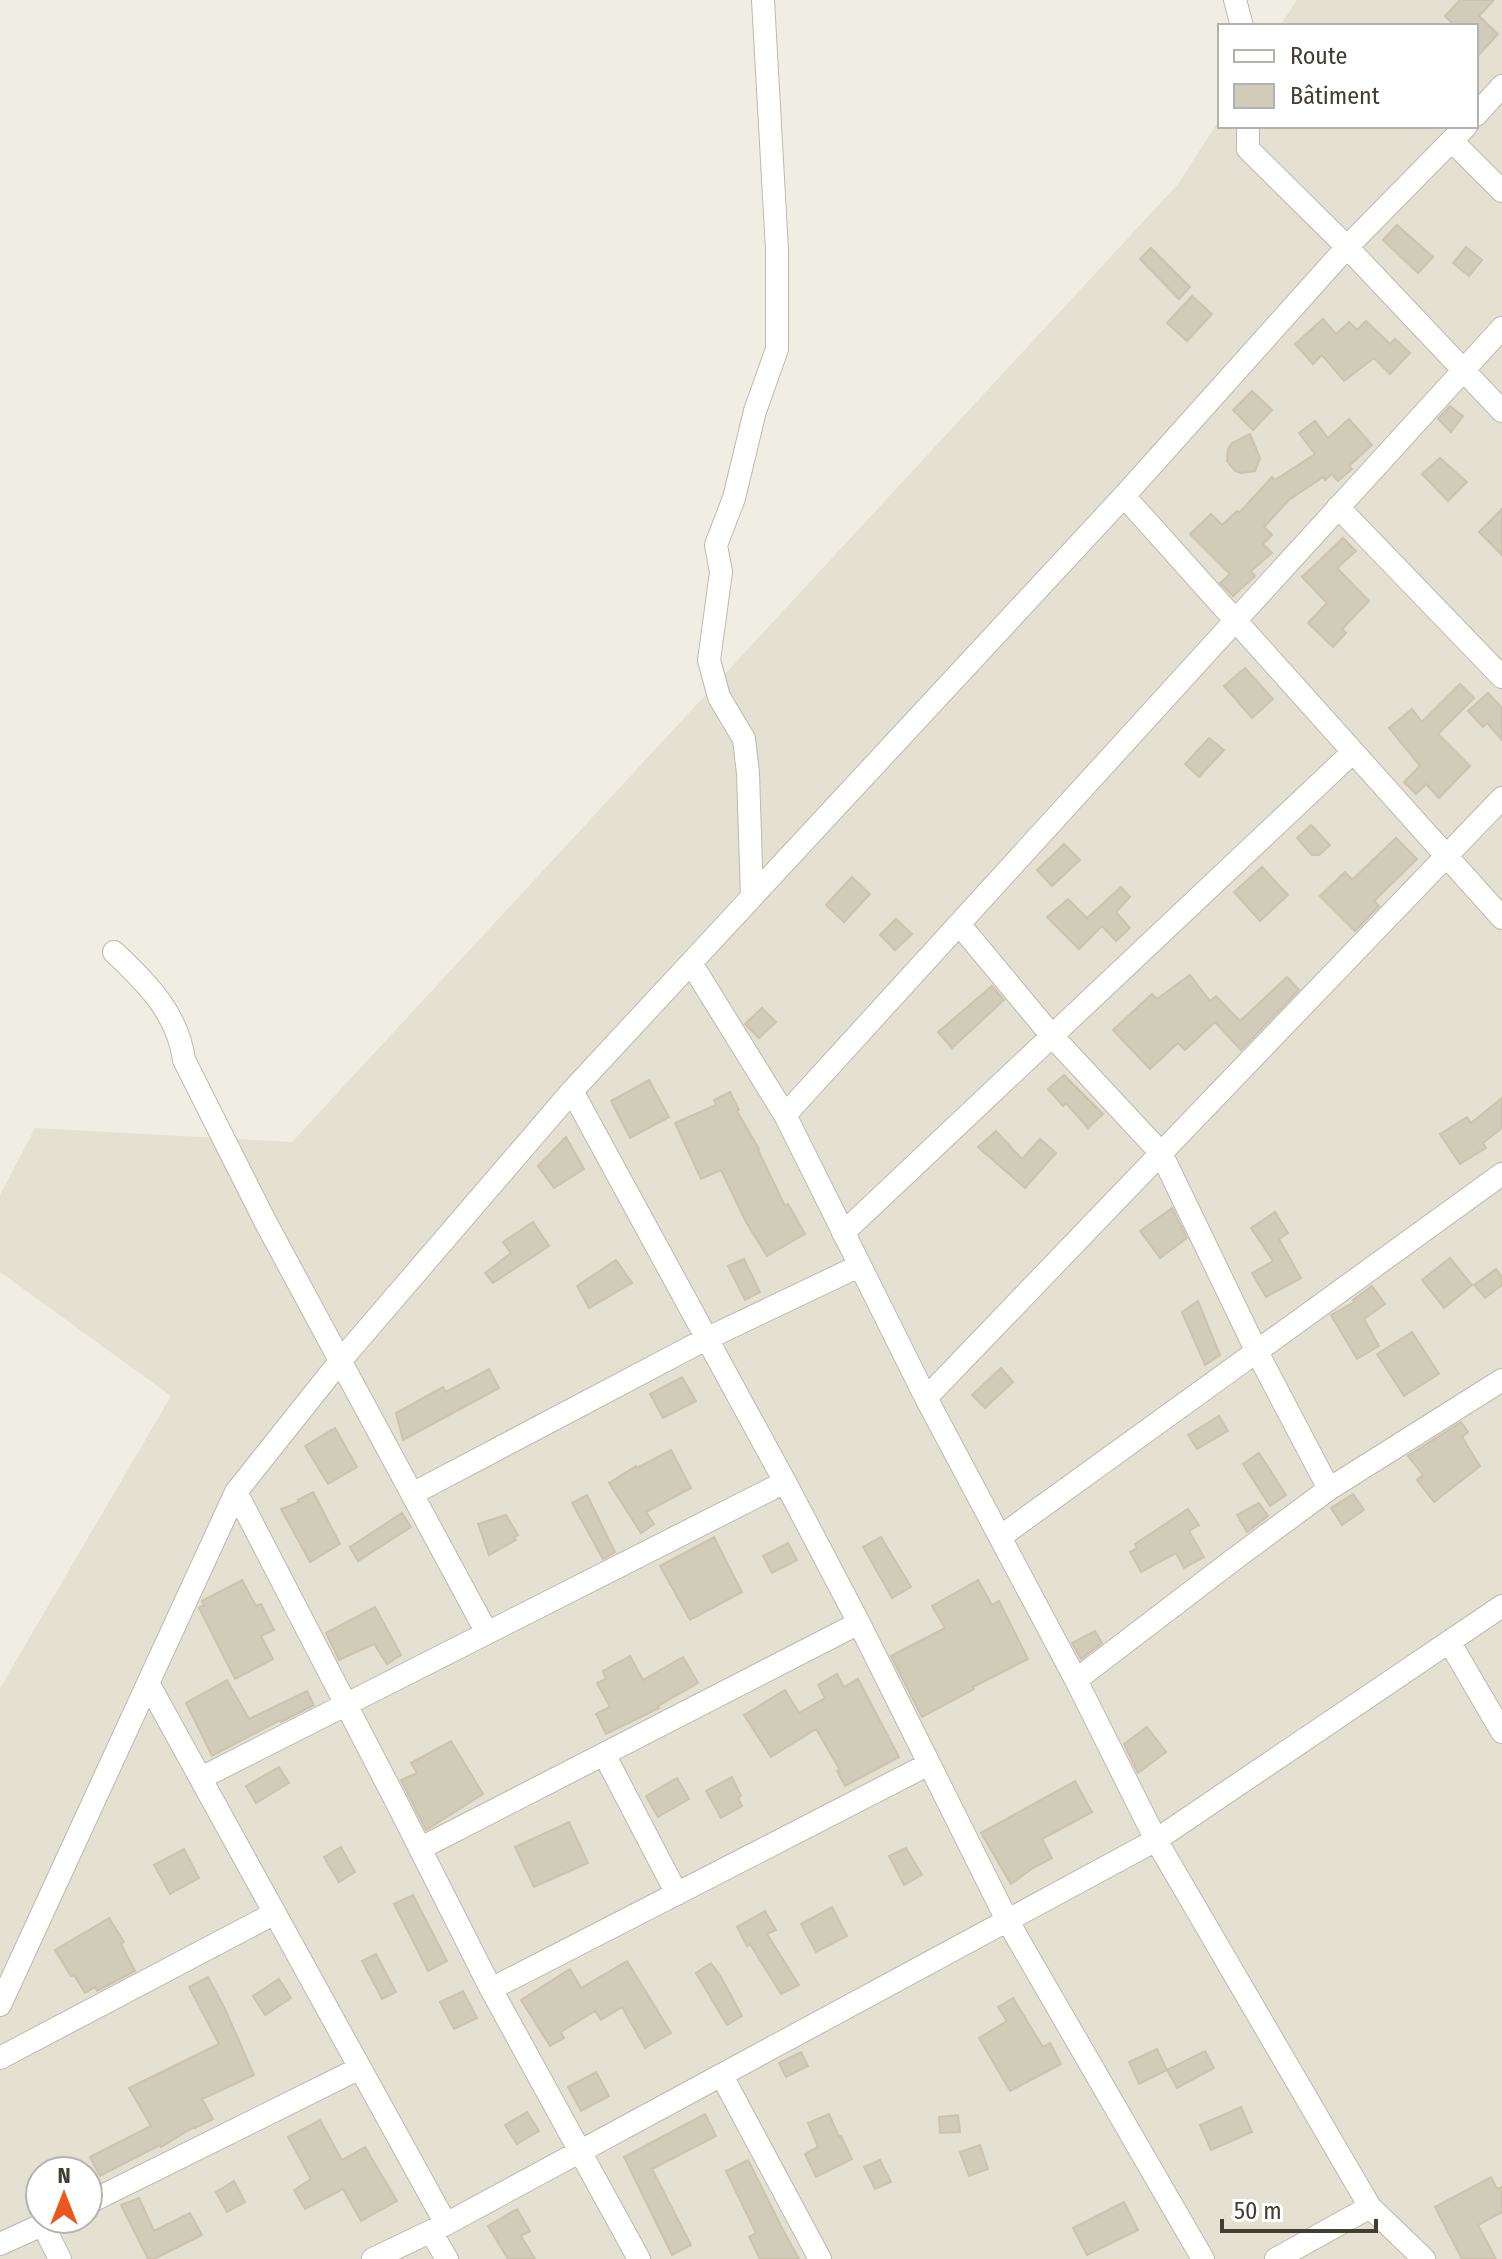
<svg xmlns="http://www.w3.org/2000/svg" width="1502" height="2259" viewBox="0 0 1502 2259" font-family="'Fira Sans Condensed',sans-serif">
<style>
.residential{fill:#e4e0d2;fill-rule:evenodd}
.building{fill:#d1cbb9;stroke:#cbc3ad;stroke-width:2}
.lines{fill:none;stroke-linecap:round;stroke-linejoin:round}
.street-casing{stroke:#beb9aa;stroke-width:24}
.street{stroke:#fff;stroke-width:22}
</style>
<rect width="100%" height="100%" fill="#f0eee3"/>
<path class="residential" d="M1297,0h205v2259h-1502v-571l171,-292 -171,-124v-77l35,-67 257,14 886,-958 42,-65v7h256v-100h-196zM40,2171h48v48h-48z"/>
<path class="building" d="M1460,0h34l-15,16 19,18 -22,24v-32h-21l-10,-10z
M1397,225l36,32 -15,16 -35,-33z
M1466,247l16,13 -13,16 -16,-13z
M1151,248l39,39 -11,12 -39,-40z
M1192,296l20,18 -25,27 -20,-18z
M1323,319l13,15 13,-12 8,8 9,-9 24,23 5,-5 15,14 -20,21 -16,-16 -30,23 -22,-26 -9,9 -18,-20z
M1252,391l20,19 -19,20 -20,-20z
M1450,406l13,10 -12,16 -13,-13z
M1349,419l23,26 -23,21 3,3 -14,12 -6,-7 -7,6 -2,-3 -34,23 -25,27 8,8 -9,9 9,9 -21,18 4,5 -22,20 -13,-13 10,-9 -40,-40 21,-20 11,11 15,-14 2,2 33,-36 3,3 40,-26 -16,-21 16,-12 13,17z
M1250,434l10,24 -5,13 -14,2 -6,-2 -8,-10 1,-12 4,-6z
M1440,458l27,24 -19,19 -26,-27z
M1502,509v46l-23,-23z
M1343,538l13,13 -19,17 32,33 -27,28 4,4 -13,14 -25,-24 19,-20 -25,-26z
M1245,668l28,31 -21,19 -28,-32z
M1460,684l14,14 -36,36 32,32 -31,32 -13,-14 -10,10 -12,-12 16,-16 -31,-38 23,-19 10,13z
M1488,693l14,15v32l-15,-17 -4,4 -15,-16z
M1209,738l15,12 -25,27 -14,-13z
M1311,825l19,20 -11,10h-7l-15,-17z
M1396,838l21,21 -43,42 5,5 -24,25 -35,-35 25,-24 7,8z
M1064,844l16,16 -28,26 -15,-16z
M1262,867l26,28 -28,26 -26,-29z
M852,877l18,17 -26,28 -18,-17z
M1121,887l9,10 -14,15 14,16 -14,13 -14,-15 -23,23 -32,-32 21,-18 19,19z
M896,919l16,15 -17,16 -15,-15z
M1190,975l20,26 6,-5 24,25 47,-44 12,13 -58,60 -26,-28 -30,28 -7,-7 -28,26 -37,-39 39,-36 5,5z
M992,986l12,14 -52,48 -14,-16z
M762,1008l14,14 -17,16 -14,-14z
M1064,1075l39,39 -15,14 -22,-25 -3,3 -15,-17z
M649,1080l20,37 -39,21 -19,-37z
M730,1092l9,18 -2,1 22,38 -1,1 27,56 3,-2 17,30 -38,22 -21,-34 -25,-52 -20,9 -26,-56 41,-18 -2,-5z
M1502,1098v30l-19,15 3,5 -26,16 -20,-30 27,-17 4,6z
M996,1131l26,28 18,-20 16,14 -31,35 -47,-41z
M566,1137l18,32 -30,19 -16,-22z
M1172,1208l15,30 -27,20 -20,-27z
M1275,1212l13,21 -9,6 22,39 -35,19 -14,-24 21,-12 -22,-33z
M533,1222l16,24 -56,37 -8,-10 26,-20 -8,-11z
M1450,1258l22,27 -28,23 -22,-28z
M744,1259l16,33 -15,8 -17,-34z
M616,1260l16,23 -43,25 -12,-22z
M1496,1269l6,8v8l-17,13 -11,-13z
M1372,1286l13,18 -21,15 15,27 -22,13 -26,-44 23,-13 -1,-2z
M1198,1301l22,54 -15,10 -23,-53z
M1412,1332l27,42 -35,22 -27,-42z
M1001,1368l12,14 -28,26 -13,-13z
M489,1369l10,19 -96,52 -7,-27 47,-26 3,5z
M682,1377l14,24 -33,17 -13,-24z
M1219,1416l9,15 -31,18 -9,-14z
M1461,1422l7,10 -6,5 18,29 -46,36 -17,-22 6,-5 -15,-19z
M335,1428l22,39 -29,17 -23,-38z
M671,1450l20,38 -45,24 8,12 -13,9 -32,-50 27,-17 1,2z
M1259,1453l27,42 -16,11 -27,-42z
M313,1492l27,52 -30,18 -29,-53 18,-7 -1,-2z
M1353,1494l11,16 -22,15 -11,-17z
M587,1495l28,57 -12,7 -31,-56z
M1259,1503l9,13 -21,16 -10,-17z
M1188,1509l11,16 -10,6 15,26 -20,11 -8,-15 -35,19 -11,-20 7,-4 -2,-4z
M402,1513l9,14 -53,34 -8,-14z
M506,1515l12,20 -4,2 2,3 -27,15 -11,-31z
M714,1537l28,55 -52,28 -30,-54z
M881,1537l30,50 -19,11 -29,-51z
M788,1543l9,17 -25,13 -9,-17z
M242,1580l14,26 5,-2 13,26 -13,6 12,23 -38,20 -36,-71 5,-3 -2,-4z
M978,1580l14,25 7,-4 29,58 -55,28 1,2 -52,28 -31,-61 54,-28 -13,-22z
M375,1607l26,48 -14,9 -13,-20 -35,16 -13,-27z
M1095,1631l7,12 -21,16 -9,-16z
M630,1656l13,24 40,-23 15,26 -40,23 1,2 -53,26 -10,-20 14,-7 -13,-24 9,-4 -3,-8z
M837,1674l7,13 14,-8 41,78 -54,29 -8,-15 3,-1 -24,-41 -45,28 -27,-42 41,-25 14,23 26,-15 -7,-13z
M227,1680l22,39 58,-28 7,14 -33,17 -1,-2 -68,36 -26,-53z
M1147,1727l19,25 -28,21 -14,-29z
M451,1741l32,53 -57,36 -25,-50 16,-7 -6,-10z
M279,1767l10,16 -33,20 -10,-17z
M732,1777l9,19 -3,2 4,8 -21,12 -15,-27z
M677,1778l12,21 -31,18 -12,-21z
M1075,1781l17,31 -50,27 10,19 -19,10 -22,16 -30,-51z
M569,1822l19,41 -54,24 -19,-40z
M341,1847l14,25 -16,10 -15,-25z
M906,1848l16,27 -18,10 -15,-29z
M184,1849l15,29 -29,16 -16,-29z
M413,1895l34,66 -19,10 -34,-67z
M832,1907l15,29 -31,16 -15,-28z
M765,1911l11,19 -9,4 32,51 -18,9 -31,-50 -3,2 -10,-19z
M109,1918l15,24 -3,2 14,27 -38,20 -2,-4 -10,6 -11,-18 -3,1 -16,-26z
M376,1954l20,38 -14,7 -20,-38z
M627,1961l44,72 -26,15 -23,-41 -21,13 -6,-9 -34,21 3,6 -14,8 -29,-46 49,-31 11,19z
M711,1963l10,14 21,39 -15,9 -31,-52z
M208,1977l17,32 29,66 -52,24 11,20 -18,9 -1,-1 -33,20 -1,-2 -60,31 -10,-19 61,-31 -22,-38 90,-44 -30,-57z
M279,1979l12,19 -26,17 -12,-19z
M463,1991l14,27 -23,11 -14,-27z
M1013,1998l30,49 7,-4 11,21 -51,27 -31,-53 28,-17 -9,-14z
M1157,2049l10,21 -28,14 -10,-22z
M1205,2051l9,17 -37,20 -10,-18z
M801,2052l7,14 -22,11 -7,-14z
M596,2072l13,24 -28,15 -13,-24z
M1241,2107l11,25 -41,18 -11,-25z
M527,2112l12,19 -22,13 -12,-19z
M705,2114l11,22 -64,33 39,76 -19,10 -48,-98z
M829,2114l10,23 2,-1 11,23 -36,18 -11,-23 13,-7 -10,-24z
M958,2115l2,17 -20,1 -1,-16z
M320,2120l22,40 23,-13 32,54 -36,20 -18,-32 -38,20 -11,-19 17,-11 -23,-42z
M980,2145l8,24 -19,7 -9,-24z
M748,2160l34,68 17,31h-39l-11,-22 7,-4 -30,-62z
M880,2160l11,22 -16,7 -11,-22z
M1491,2177l6,12 5,-2v25l-24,13 18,34h-34l-27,-52z
M234,2181l11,21 -18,10 -11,-20z
M139,2198l15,33 36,-18 12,22 -48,24h-6l-27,-54z
M1124,2202l14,28 -51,25 -14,-27z
M517,2209l13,22 -9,5 14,23h-27l-20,-33z"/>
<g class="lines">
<defs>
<path id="street" d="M1235,0l7,26
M1476,115l26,-29
M1248,126v23l99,98 155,164
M1452,141l50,50
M1124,496l378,422
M1338,507l164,170
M752,897l-4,-124 -4,-34 -25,-42 -10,-37 12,-88 -5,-27 18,-47 21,-87 22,-62v-99l-14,-250
M959,924l93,112 109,117 96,199 72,137
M114,952c33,31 64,62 70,108l82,163 221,410
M691,963l94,152 141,283 150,282 80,160 214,367 54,52
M572,1091l213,391 74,141 148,297 196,339
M785,1115l717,-787
M843,1233l510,-481
M926,1398l576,-600
M236,1492l160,309 95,188 148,270
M412,1494l294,-155 153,-73
M1000,1537l502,-363
M1450,1643l52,89
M1076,1680l157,-120 96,-71 173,-109
M148,1683l298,541
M604,1754l73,140
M201,1778l584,-296
M421,1848l438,-225
M491,1989l438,-225
M0,2005l236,-513 105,-132 231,-269 552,-595 223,-249 119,-121
M0,2058l275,-145
M722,2076l98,183
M88,2203l272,-135
M43,2225l17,34
M431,2232l16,27
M0,2244l55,-25
M373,2259l73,-35 710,-384 346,-234
M1276,2259l94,-52"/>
</defs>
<use href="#street" class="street-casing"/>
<use href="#street" class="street"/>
</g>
<rect x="1218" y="24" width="260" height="104" fill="#ffffff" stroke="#b3b2ae" stroke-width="2"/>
<rect x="1234" y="50" width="40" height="12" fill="#ffffff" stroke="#b3b2ae" stroke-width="2"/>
<text x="1290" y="64" font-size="24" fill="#423e34">Route</text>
<rect x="1234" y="84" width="40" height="24" fill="#d1cbb9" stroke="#b3b2ae" stroke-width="2"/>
<text x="1290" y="104" font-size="24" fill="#423e34">Bâtiment</text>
<g transform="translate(64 2195)"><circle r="38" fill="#ffffff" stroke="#b3b2ae" stroke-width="2"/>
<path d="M0-6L14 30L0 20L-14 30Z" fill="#eb571f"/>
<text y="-12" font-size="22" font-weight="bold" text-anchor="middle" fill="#423e34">N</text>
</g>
<path d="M1222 2219v12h154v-12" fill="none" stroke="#423e34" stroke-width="4"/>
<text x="1234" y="2219" font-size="24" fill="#423e34" stroke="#ffffff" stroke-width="6" paint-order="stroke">50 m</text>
</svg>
